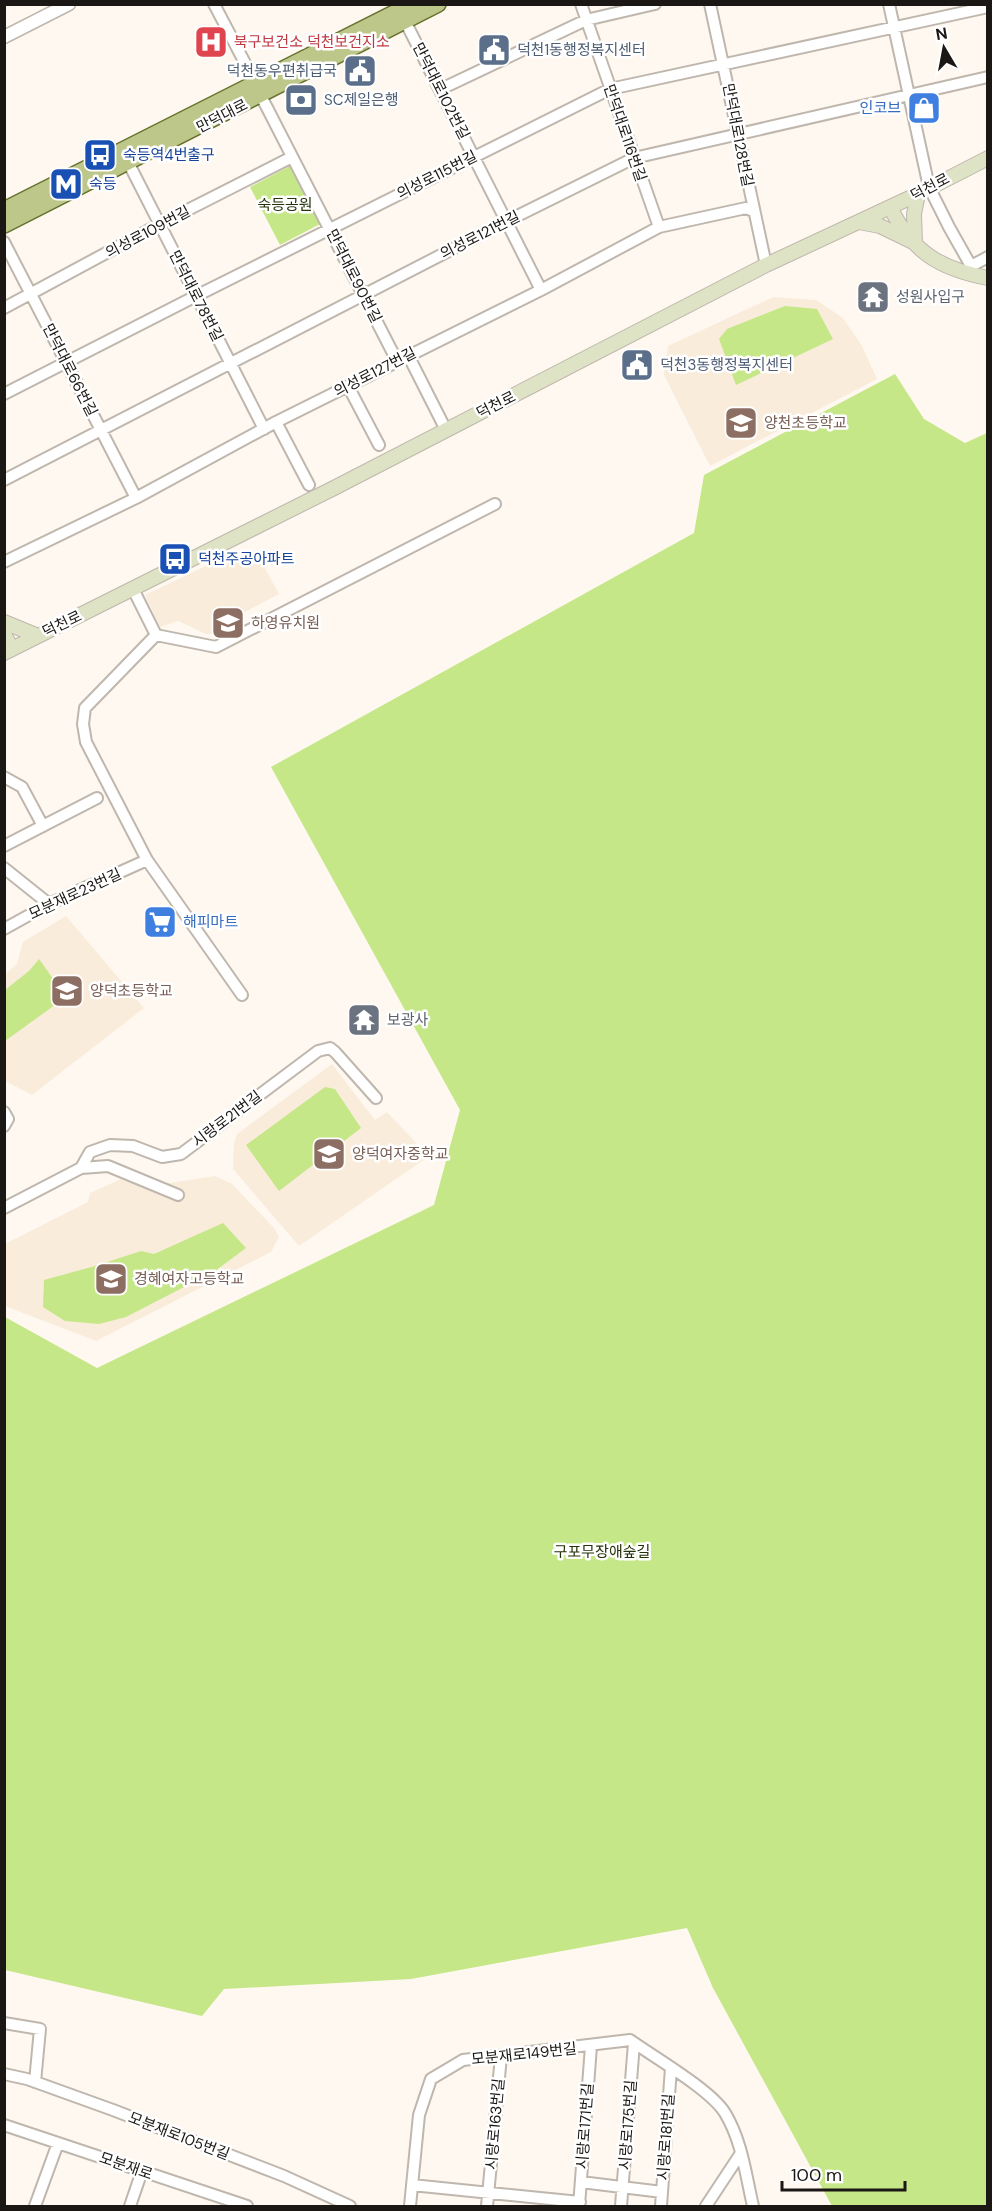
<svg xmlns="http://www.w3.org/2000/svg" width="992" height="2211" viewBox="0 0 992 2211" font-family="'DM Sans','Noto Sans KR',sans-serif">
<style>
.built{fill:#f9ecdb}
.green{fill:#c5e787}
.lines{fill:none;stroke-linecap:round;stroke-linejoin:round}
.minor-casing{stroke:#bfb7ad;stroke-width:14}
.tertiary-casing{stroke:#bfb7ad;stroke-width:15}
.secondary-casing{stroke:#bfb7ad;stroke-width:16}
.primary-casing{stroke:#66712d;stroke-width:18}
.minor{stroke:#fff;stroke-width:10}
.tertiary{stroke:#fff;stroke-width:12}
.secondary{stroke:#dde3c4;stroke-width:14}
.primary{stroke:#bcc789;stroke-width:15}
.labels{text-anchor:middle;stroke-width:5;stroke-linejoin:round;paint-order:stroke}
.health-label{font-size:15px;fill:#be3a42;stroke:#fff;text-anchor:start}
.service-label{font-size:15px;fill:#4e5e75;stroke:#fff;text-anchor:start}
.street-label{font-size:15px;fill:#1a1714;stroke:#fff}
.shop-label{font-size:15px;fill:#366cbe;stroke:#fff;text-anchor:end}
.transit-label{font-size:15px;fill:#164399;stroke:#fff;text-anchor:start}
.park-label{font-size:15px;fill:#26330a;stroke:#fff}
.worship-label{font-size:15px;fill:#5b616d;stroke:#fff;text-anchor:start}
.education-label{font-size:15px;fill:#785e54;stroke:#fff;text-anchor:start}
</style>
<rect width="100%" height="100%" fill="#fff8f0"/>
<path class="built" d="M211,24l15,29 -14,7 -15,-29z
M773,297l43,3 27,18 19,28 15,33 -167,87 -46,-91 4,-29z
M255,550l24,44 -40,21 -20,19h-13l-28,-13 -18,6 -15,-32 67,-32 6,5z
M66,916l78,92 -112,87 -27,-14 -1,-106 13,-11 6,-22z
M332,1064l43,56 12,-8 34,36 4,11 -126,87 -66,-77 1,-26 3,-9z
M215,1176l17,8 42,44 5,9 -8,15 -175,89 -91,-35v-62l83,-42 2,-9 33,-15 47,5z"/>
<path class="green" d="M290,166l30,58 -40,21 -30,-58z
M785,306l32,3 16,30 -97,46 -17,-46 8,-10z
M895,374l29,45 41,24 22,-10v1773h-155l-119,-218 -26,-60 -276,51 -187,10 -22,27 -197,-46v-653l92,51 337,-163 26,-95 -189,-343 423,-234 10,-58z
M39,959l27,38 -61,44v-51l24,-19z
M325,1087l10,2 26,39 -82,63 -33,-46z
M223,1223l23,25 -31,23 -89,46 -27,7 -34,-3 -22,-14 1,-27 51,-14 46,-15 13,3z"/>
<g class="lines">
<defs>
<path id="minor" d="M214,4l42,80
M581,4l78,223
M710,4l56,261
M889,4l40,183 20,40 22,39 1,9
M405,21l136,269
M441,89l145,-69 69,-16
M261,96l136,265
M128,162l136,267
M4,242l132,256
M971,266l17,-9
M4,308l156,-84 132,-67
M408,355l38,75
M348,386l31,59
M4,394l192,-98 414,-207 378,-82
M276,422l33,63
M4,480l503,-259 127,-63 354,-81
M4,562l132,-64 140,-76 265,-132 118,-63 87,-19 7,3
M133,589l23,46 -71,73 -2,16 3,18 61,118 95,135
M156,635l60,12 279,-143
M4,777l18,10 21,39
M4,846l93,-48
M4,868l45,36
M4,929l45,-25 98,-44
M4,1112l4,7 -4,7
M81,1168l27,-2 70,29
M4,1208l77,-40 9,-16 20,-7 23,1 29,11 19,-3 137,-103 12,-3 5,4 41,46
M4,2023l36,6 -5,53
M4,2074l23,5 86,31 171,66 66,30
M4,2125l243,81
M581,2182l81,10
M412,2185l168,17
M35,2206l23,-63
M130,2206l12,-35
M410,2206l9,-91 12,-36 32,-19 167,-20c24,17 81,50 95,73 17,28 21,63 28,93
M487,2206l14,-150
M579,2206l12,-160
M621,2206l13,-163
M661,2206l10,-138
M706,2206l35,-53"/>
<path id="tertiary" d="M4,37l65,-33"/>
<path id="secondary" d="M890,207c22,45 50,62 98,71
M859,222l21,4 35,17 -1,-29 4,-20
M4,622l34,14
M4,634l8,15
M4,653l330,-165 432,-223 152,-71 70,-36"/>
<path id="primary" d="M4,210l408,-206
M4,225l434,-221"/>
</defs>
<use href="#minor" class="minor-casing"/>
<use href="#tertiary" class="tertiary-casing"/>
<use href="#secondary" class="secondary-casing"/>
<use href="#primary" class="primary-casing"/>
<use href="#minor" class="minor"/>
<use href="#tertiary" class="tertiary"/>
<use href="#secondary" class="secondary"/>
<use href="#primary" class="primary"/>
</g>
<defs>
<symbol id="hospital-square" viewBox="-11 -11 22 22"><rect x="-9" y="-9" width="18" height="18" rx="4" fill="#e0444e" stroke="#fff"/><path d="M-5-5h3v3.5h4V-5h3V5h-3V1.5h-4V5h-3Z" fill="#fff"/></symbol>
<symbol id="civic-square" viewBox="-11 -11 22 22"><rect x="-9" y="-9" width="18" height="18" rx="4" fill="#5c6f8a" stroke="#fff"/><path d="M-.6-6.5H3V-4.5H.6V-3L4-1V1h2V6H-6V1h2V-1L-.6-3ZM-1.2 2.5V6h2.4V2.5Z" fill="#fff"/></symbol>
<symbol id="bank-square" viewBox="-11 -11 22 22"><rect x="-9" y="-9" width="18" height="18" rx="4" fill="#5c6f8a" stroke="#fff"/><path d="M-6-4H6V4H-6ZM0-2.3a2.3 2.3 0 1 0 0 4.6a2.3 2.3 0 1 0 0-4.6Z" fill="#fff"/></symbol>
<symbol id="shop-square" viewBox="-11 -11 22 22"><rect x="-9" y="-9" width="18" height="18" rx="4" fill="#3f7fe0" stroke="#fff"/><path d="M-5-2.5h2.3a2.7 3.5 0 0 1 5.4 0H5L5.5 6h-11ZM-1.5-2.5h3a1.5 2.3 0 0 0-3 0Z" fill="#fff"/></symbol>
<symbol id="bus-square" viewBox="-11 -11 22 22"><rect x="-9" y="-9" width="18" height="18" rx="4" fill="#1a4fb4" stroke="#fff"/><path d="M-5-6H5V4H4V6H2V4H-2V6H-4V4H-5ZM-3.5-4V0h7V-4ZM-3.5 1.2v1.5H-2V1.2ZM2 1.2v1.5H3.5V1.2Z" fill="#fff"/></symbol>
<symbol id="metro-square" viewBox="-11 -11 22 22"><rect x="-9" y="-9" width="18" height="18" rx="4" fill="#1a4fb4" stroke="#fff"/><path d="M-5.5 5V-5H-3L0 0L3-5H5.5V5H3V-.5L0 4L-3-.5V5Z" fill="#fff"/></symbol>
<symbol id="temple-square" viewBox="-11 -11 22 22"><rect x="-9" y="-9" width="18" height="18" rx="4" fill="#6b7280" stroke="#fff"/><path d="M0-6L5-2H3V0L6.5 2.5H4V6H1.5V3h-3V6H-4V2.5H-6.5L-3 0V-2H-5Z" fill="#fff"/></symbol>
<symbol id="school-square" viewBox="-11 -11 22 22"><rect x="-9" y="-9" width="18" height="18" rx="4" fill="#8d6e63" stroke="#fff"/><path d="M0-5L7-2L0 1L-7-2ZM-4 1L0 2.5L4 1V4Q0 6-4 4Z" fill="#fff"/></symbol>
<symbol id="supermarket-square" viewBox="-11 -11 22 22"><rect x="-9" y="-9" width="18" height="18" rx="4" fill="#3f7fe0" stroke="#fff"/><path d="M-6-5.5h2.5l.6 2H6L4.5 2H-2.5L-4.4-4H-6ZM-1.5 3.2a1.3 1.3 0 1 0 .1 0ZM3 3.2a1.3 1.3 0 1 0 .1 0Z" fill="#fff"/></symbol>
</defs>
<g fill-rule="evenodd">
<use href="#hospital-square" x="192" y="23" width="38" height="38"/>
<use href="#civic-square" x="475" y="31" width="38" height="38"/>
<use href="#civic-square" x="341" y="52" width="38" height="38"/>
<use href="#bank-square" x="282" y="81" width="38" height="38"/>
<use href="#shop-square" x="905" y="89" width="38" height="38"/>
<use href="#bus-square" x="81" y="136" width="38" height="38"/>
<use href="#metro-square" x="47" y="165" width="38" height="38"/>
<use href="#temple-square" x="854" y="278" width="38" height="38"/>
<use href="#civic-square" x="618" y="346" width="38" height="38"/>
<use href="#school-square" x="722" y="404" width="38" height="38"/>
<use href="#bus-square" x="156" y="540" width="38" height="38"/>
<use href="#school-square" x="209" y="604" width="38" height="38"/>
<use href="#supermarket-square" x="141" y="903" width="38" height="38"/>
<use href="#school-square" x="48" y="972" width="38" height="38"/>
<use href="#temple-square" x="345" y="1001" width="38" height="38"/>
<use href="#school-square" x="310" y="1135" width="38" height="38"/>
<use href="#school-square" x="92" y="1260" width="38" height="38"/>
</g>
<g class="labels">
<g class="health-label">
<text x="234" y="47">북구보건소 덕천보건지소</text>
</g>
<g class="service-label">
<text x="517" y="55">덕천1동행정복지센터</text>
<text x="337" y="76" text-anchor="end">덕천동우편취급국</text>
<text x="324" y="105">SC제일은행</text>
<text x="660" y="370">덕천3동행정복지센터</text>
</g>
<g class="street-label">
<text transform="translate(441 91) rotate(63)" y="5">만덕대로102번길</text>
<text transform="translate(222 116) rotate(-27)" y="5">만덕대로</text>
<text transform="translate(625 133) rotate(71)" y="5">만덕대로116번길</text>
<text transform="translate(738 135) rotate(79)" y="5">만덕대로128번길</text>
<text transform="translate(437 175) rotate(-27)" y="5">의성로115번길</text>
<text transform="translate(930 187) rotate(-28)" y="5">덕천로</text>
<text transform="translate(148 232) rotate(-28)" y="5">의성로109번길</text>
<text transform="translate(480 235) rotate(-27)" y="5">의성로121번길</text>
<text transform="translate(354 276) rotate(63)" y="5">만덕대로90번길</text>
<text transform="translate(196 296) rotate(63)" y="5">만덕대로78번길</text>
<text transform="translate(70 370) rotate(63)" y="5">만덕대로66번길</text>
<text transform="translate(375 372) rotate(-27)" y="5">의성로127번길</text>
<text transform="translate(496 405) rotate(-27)" y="5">덕천로</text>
<text transform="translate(62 624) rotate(-26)" y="5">덕천로</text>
<text transform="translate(75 894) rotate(-25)" y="5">모분재로23번길</text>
<text transform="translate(227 1119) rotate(-37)" y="5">시랑로21번길</text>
<text transform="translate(524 2054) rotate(-6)" y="5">모분재로149번길</text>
<text transform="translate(495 2124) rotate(-85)" y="5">시랑로163번길</text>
<text transform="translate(628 2125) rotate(-86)" y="5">시랑로175번길</text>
<text transform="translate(585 2126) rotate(-86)" y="5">시랑로171번길</text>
<text transform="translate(179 2136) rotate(21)" y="5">모분재로105번길</text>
<text transform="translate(666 2137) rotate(-86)" y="5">시랑로181번길</text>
<text transform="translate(126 2166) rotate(19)" y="5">모분재로</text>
</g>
<g class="shop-label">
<text x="901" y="113">인코브</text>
<text x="183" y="927" text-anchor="start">해피마트</text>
</g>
<g class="transit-label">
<text x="123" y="160">숙등역4번출구</text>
<text x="89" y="189">숙등</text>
<text x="198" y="564">덕천주공아파트</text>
</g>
<g class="park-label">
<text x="285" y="210">숙등공원</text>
<text x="602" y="1557">구포무장애숲길</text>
</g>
<g class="worship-label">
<text x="896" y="302">성원사입구</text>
<text x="387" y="1025">보광사</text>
</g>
<g class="education-label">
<text x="764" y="428">양천초등학교</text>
<text x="251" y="628">하영유치원</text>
<text x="90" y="996">양덕초등학교</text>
<text x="352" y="1159">양덕여자중학교</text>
<text x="134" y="1284">경혜여자고등학교</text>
</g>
</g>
<rect width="992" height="2211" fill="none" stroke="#1a1714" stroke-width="12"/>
<g transform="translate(944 48) rotate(350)" stroke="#ffffff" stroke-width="4.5" paint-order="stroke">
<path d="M0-4.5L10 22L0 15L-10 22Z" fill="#1a1714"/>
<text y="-9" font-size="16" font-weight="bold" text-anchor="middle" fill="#1a1714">N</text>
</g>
<path d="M782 2181v9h123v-9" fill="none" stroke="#1a1714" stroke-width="3"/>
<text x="791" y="2181" font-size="18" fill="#1a1714" stroke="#ffffff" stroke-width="4.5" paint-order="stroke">100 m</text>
</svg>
